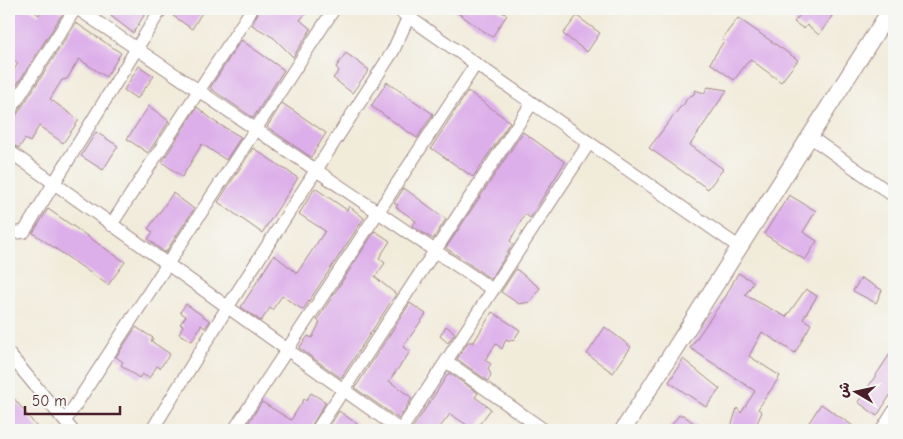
<svg xmlns="http://www.w3.org/2000/svg" width="903" height="439" viewBox="0 0 903 439" font-family="'Comic Neue','Playpen Sans Arabic',sans-serif">
<style>
.building{fill:#ddafea}
.lines{fill:none;stroke-linecap:round;stroke-linejoin:round}
.minor-casing{stroke:#9e8582;stroke-width:14}
.tertiary-casing{stroke:#9e8582;stroke-width:18}
.minor{stroke:#fff;stroke-width:12}
.tertiary{stroke:#fff;stroke-width:16}
</style>
<rect width="100%" height="100%" fill="#f6f6f2"/>
<filter id="ink" filterUnits="userSpaceOnUse"><feTurbulence type="fractalNoise" baseFrequency=".02" numOctaves="2"/><feDisplacementMap in="SourceGraphic" scale="10" xChannelSelector="R" yChannelSelector="G"/><feConvolveMatrix kernelMatrix="1 2 1 2 8 2 1 2 1" color-interpolation-filters="sRGB"/></filter>
<filter id="wash" filterUnits="userSpaceOnUse"><feTurbulence type="fractalNoise" baseFrequency=".0096" numOctaves="4" result="noise"/><feDisplacementMap in="SourceGraphic" scale="20" xChannelSelector="R" yChannelSelector="G"/><feGaussianBlur stdDeviation="1.12" result="paint"/><feColorMatrix in="noise" values="0 0 0 0 0 0 0 0 0 0 0 0 0 0 0 0 0 1.4 0 .05"/><feComposite in="paint" operator="in"/></filter>
<g filter="url(#wash)">
<rect width="100%" height="100%" fill="#f1ebda"/>
<g id="blocks">
<path class="building" d="M9,9h21l9,6 3,-6h15l6,4 -54,84v-18l9,-16 -9,-6z
M115,9h33l-15,24 -22,-17z
M176,9h28l-12,20 -20,-14z
M260,9h50l-10,11 11,9 -18,28 -19,-19 -22,-13z
M452,9h45l10,6 -15,22z
M805,9h18l9,7 -13,19 -12,-10 -3,4 -10,-7z
M577,16l23,17 -13,19 -24,-18z
M738,18l60,42 -17,22 -31,-23 -16,21 -24,-17 14,-22 -2,-2z
M76,23l45,30 -15,24 -27,-18 -12,20 -5,1 -12,19 29,21 -16,23 -24,-17 -9,16 -5,-3 -6,9 -10,-5v-23l7,-4z
M241,40l43,30 -31,48 -43,-30z
M346,53l23,17 -17,23 -19,-15 6,-7 -3,-4z
M139,66l15,10 -17,23 -13,-9z
M387,82l46,32 -16,24 -46,-32z
M708,87l19,3 -37,55 33,24 -15,20 -59,-41 32,-42h2l4,-8 7,-4 1,-4 9,3z
M468,91l42,31 -37,55 -42,-29z
M282,103l44,30 -15,24 -44,-30z
M149,106l20,15 -21,32 -21,-14z
M197,107l18,15 26,15 -15,23 -24,-16 -20,33 -20,-15z
M96,132l22,14 -15,24 -22,-14z
M523,132l42,30 -35,56 -5,-4 -15,27 3,3 -22,35 -45,-31z
M253,148l45,30 -36,55 -44,-31z
M315,188l32,22 2,-4 15,12 -61,92 -21,-14 -10,14 -2,-2 -9,13 -20,-14 33,-52 23,18 28,-42 -26,-17z
M404,188l42,31 -13,20 -21,-13 4,-5 -20,-14 2,-2 -4,-2z
M173,193l21,16 -29,44 -17,-14 5,-7 -5,-3z
M789,195l27,16 -13,21 14,9 -12,19 -41,-26z
M48,209l77,53 -17,23 -75,-52z
M375,231l15,10 -11,17 6,5 -10,14 21,17 -55,84 -42,-30 9,-12 4,2 8,-16 -3,-2z
M516,269l24,19 -10,14 -11,2 -18,-12z
M738,273l16,9 -9,13 41,22 20,-28 11,7 -14,23 8,5 -16,29 -33,-21 -13,24 31,20 -22,33 4,3 -8,18h-18l-5,-3 6,-19 4,5 14,-22 -65,-43 36,-52z
M861,278l21,12 -6,13 -23,-12z
M410,303l16,11 -23,33 7,5 -21,29 23,17 -13,21 -44,-31z
M186,304l24,17 -5,7 -4,-3 -9,16 -13,-7 4,-9 -3,-1 6,-8 -6,-4z
M492,312l28,18 -7,11 -2,-2 -2,3 -3,-3 -4,10 -6,-5 -11,16 6,4 -3,4 3,7 -3,6 -31,-22 11,-17h6z
M446,326l9,7 -7,10 -8,-7z
M136,327l17,11 -2,3 19,13 -10,14 -3,-2 -8,12 -7,-4 -3,4 -18,-13 2,-3 -7,-5z
M605,327l26,20 -18,26 -26,-19z
M894,348v41l-17,27 -19,-14z
M683,359l37,30 -14,18 -37,-25z
M449,373l29,20 -3,4 16,12 -16,21 -25,-16 -12,16h-27z
M9,392l16,20 14,18h-30z
M311,393l15,9 -17,28h-54l-8,-5 15,-23 29,18 13,-21 2,2z
M821,404l38,26h-55z
M339,411l18,13 -4,6h-26z
M679,415h4l20,15h-35z"/>
</g>
</g>
<g filter="url(#ink)">
<use href="#blocks" fill-opacity="0" stroke="#9e8582" stroke-width="1"/>
<g class="lines">
<defs>
<path id="minor" d="M78,9l415,281
M397,9l342,238
M9,112l66,-103
M809,136l85,60
M9,151l391,279
M111,225l141,-216
M9,233l15,-1 137,-223
M9,354l63,76
M446,361l98,69
M65,421l269,-412
M152,430l75,-122 166,-257 19,-42
M234,430l242,-366
M317,430l215,-327
M401,430l188,-287
M882,430l12,-19"/>
<path id="tertiary" d="M623,430l268,-421"/>
</defs>
<use href="#minor" class="minor-casing"/>
<use href="#tertiary" class="tertiary-casing"/>
<use href="#minor" class="minor"/>
<use href="#tertiary" class="tertiary"/>
</g>
</g>
<rect width="903" height="439" fill="none" stroke="#f6f6f2" stroke-width="30"/>
<g transform="translate(856 392) rotate(279)" stroke="#f6f6f2" stroke-width="4" paint-order="stroke">
<path d="M0-4L9 19L0 12L-9 19Z" fill="#4a1f2b"/>
<text y="-8" font-size="14" font-weight="bold" text-anchor="middle" fill="#4a1f2b">ش</text>
</g>
<path d="M25 406v8h95v-8" fill="none" stroke="#4a1f2b" stroke-width="2.5"/>
<text x="32" y="406" font-size="15" fill="#4a1f2b" stroke="#f6f6f2" stroke-width="4" paint-order="stroke">50 m</text>
</svg>
